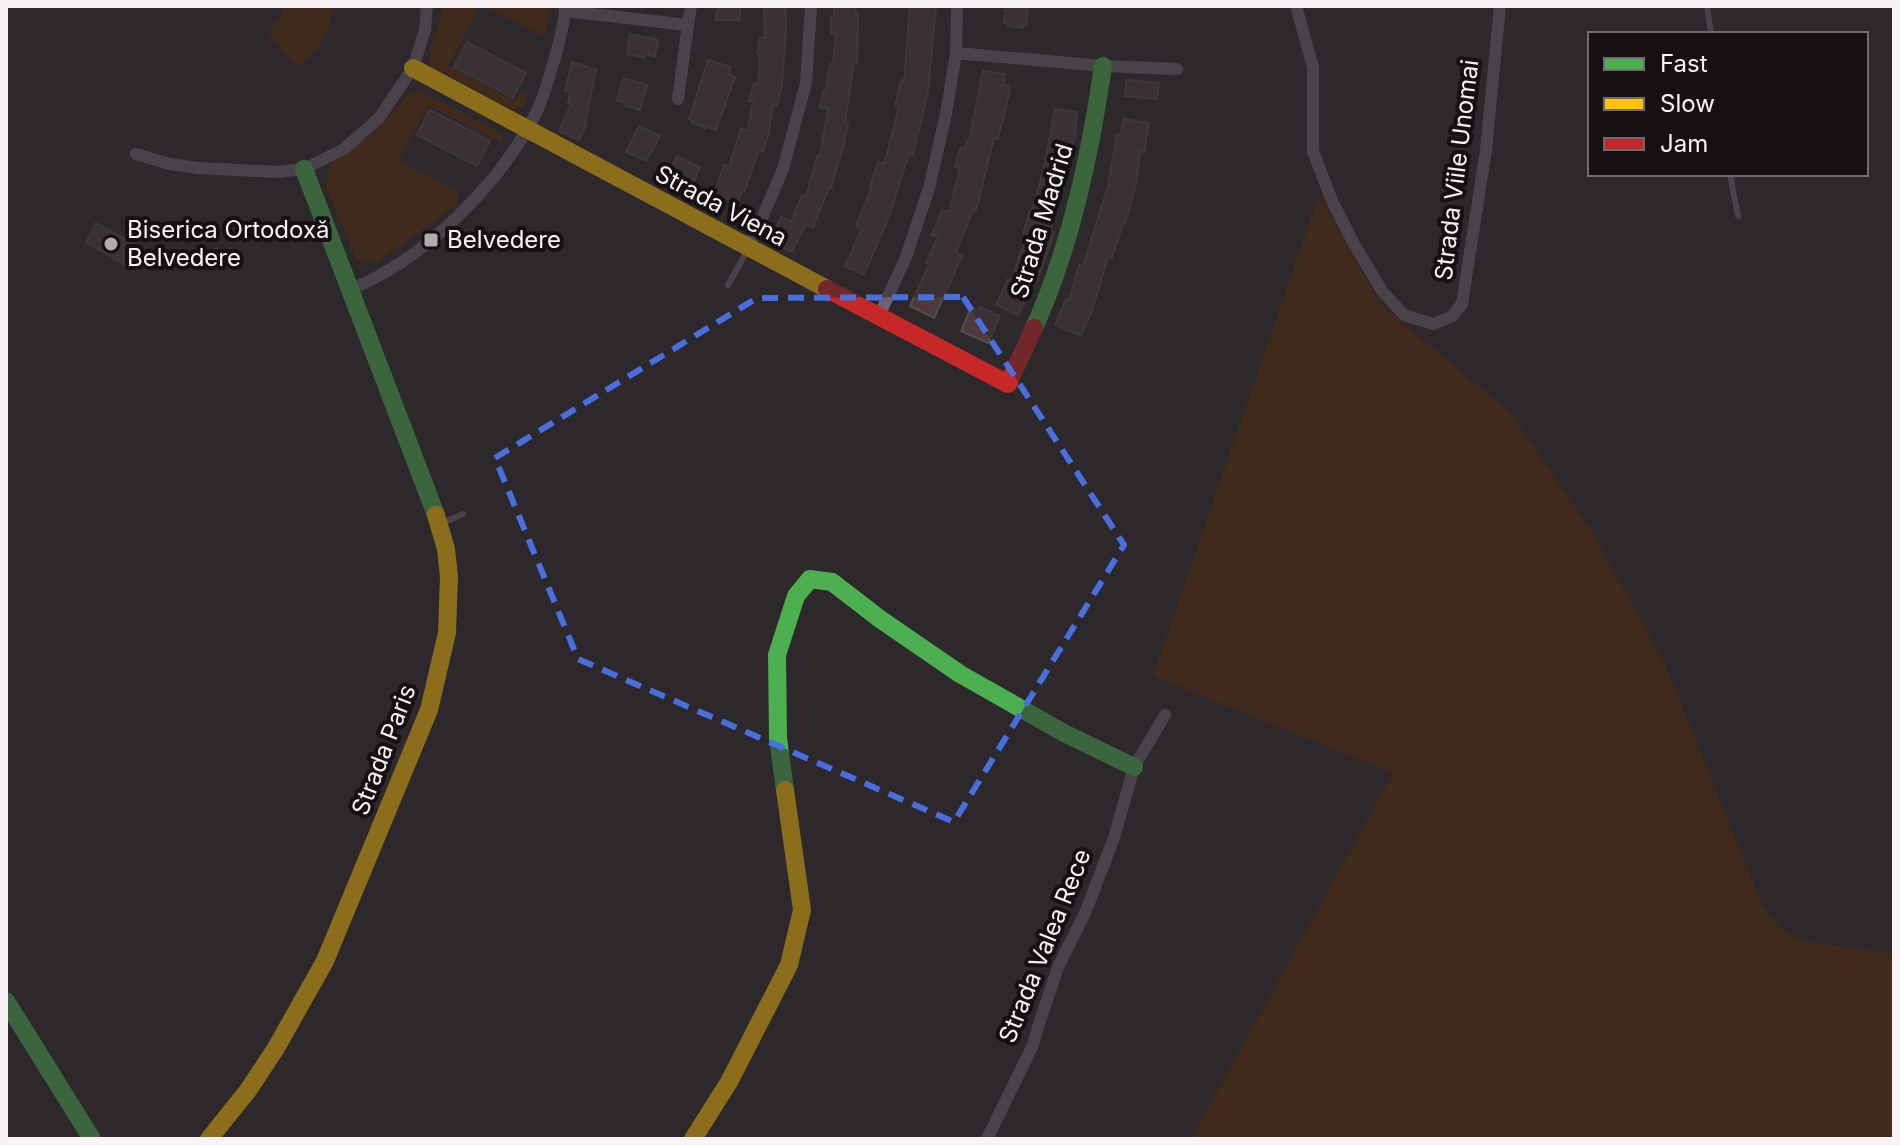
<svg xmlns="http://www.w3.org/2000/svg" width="1900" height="1145" viewBox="0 0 1900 1145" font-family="Inter,sans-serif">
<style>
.green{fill:#572d08}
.building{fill:#4d3a3d;stroke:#524d4e;stroke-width:2}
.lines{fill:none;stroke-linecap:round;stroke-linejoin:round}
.lane{stroke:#6d6372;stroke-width:6}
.street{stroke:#6d6372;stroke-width:12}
.fast{stroke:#4caf50;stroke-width:18}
.slow{stroke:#ffc107;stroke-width:18}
.jam{stroke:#c62828;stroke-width:18}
.marked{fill:none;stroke:#496fde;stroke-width:6;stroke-dasharray:16 10;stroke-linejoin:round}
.poi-dot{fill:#b2acaf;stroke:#151012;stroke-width:3}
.labels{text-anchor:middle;stroke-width:8;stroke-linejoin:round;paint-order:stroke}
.street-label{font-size:24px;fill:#faf3f6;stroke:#151012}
.poi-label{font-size:24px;fill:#faf3f6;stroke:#151012;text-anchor:start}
</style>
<rect width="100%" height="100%" fill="#2d282b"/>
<path class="green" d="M285,6h49c-5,24 -16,49 -38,61l-28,-34 12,-16z
M443,6h37l-32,59 67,37 7,-13 7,4 -5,13 -9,5 -85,-45 -1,-8z
M484,6h66l-5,31z
M421,92l79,40 4,12 -76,-39 -29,56 58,30 1,13 -81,59 -20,-3 -31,-73 4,-22 46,-34 31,-35z
M1319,195l61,109 130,108 84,123 71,129 95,236c7,11 13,21 23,30 23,19 80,15 111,25v184h-703l202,-366 -240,-97z"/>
<path class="building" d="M718,6h23l-2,14h-24z
M764,6h21l1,20 -4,59 -5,20 -4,-1 -4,28 -6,20 -4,-2 -14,40 -2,-1 -6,14 -23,-9 10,-29 5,2 12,-39 7,3 5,-30h-4l5,-18 4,1 2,-22 -1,-8 -2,-1 3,-15h5z
M910,6h26l-8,86 -15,63 -4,-1 -1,2 -18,58 -26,61 -19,-9 17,-37 -6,-3 16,-39 -2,-1 8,-24 6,2 15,-57 -4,-1 6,-26 3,1z
M1009,6h19l-2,19h-3v3l-16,-2 1,-3h-4l1,-13h4z
M834,7h21v6l3,1 -1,48h-3l-9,61h3l-5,27h-1l-11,38 -2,-1 -16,41 -8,-3 -13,27 -23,-10 12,-25 10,5 11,-27 4,1 11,-40h3l8,-47 -8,-1 3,-17 2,1 5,-28h3l3,-30 -5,-1v-16h3z
M630,34l28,6 -3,16 -10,-2 -1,3 -17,-3z
M467,42l59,31 -13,25 -59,-31z
M708,60l23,7 -2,7 6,3 -19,53 -10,-4 -1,2 -13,-5 1,-2 -4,-2z
M572,62l24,8 -11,53 2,1 -8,16 -20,-9 12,-27 -3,-1 2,-11 -5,-1z
M983,71l22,3 -2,11 7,1 -2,13 -10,40 -4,-1 -18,73 -3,-1 -17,43 6,3 -28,62 -24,-12 19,-41 -3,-2 12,-26 -6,-2 10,-25 7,2 11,-44 -5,-1 5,-19 5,1 2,-8 2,1z
M623,78l24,7 -7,25 -16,-5v-3l-7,-2z
M1126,80l33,3 -2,16 -32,-3z
M1055,109l22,3 -2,23 -13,58 -12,37 5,2 -1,2 -18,49 -3,-1 -15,33 -22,-10 12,-26 3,2 16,-46 -4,-1 7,-24 2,1 12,-43z
M430,110l60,31 -13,25 -60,-31z
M1124,119l25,4 -5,29 -4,-1 -4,33 -11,40h-2l-11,34 -4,-1 -16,54 -11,25 -26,-11 11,-25 3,1 10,-36 4,1 25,-80 9,-52h4z
M639,126l21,10 -14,25 -20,-9z
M677,156l23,11 -8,18 -12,-6 -1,2 -12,-5z
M96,223l41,23 -11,19 -40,-23z
M980,307l20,9 -12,27 -27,-12 10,-23 7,4z"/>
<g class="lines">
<path class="lane" d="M1707,6l4,28
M1730,174l8,42
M728,285l19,-34
M442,523l21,-9"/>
<path class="street" d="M1296,6l17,61v84l19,50 22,43 28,47 22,24 29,9 18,-7 11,-13 24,-154 14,-144
M565,11l123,14 -10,74
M688,25l3,-19
M956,53l147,13 74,3
M136,154l33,10 30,4 78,4 27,-3 40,-20 35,-31 34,-50 12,-38 2,-24
M749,248l34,-79 23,-86 5,-77
M351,289c73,-29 150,-106 185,-176 9,-19 14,-39 20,-59 4,-16 9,-31 9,-48
M879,316l27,-59 23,-69 17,-74 10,-61 1,-47
M987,1139l46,-94 5,-18 20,-60 27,-54 29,-75 20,-71 31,-52"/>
<path class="fast" d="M304,169l132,346
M1034,328c37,-82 56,-173 69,-262
M785,790l-7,-52 -1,-83 19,-59 14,-17 22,3 48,37 80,55 104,59 70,34
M6,1001l86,138"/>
<path class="slow" d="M413,68l414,221
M209,1139l40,-50 27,-41 49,-87 104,-251 18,-77 2,-56 -3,-28 -10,-34
M693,1139l36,-57 60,-117 13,-55 -17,-120"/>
<path class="jam" d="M827,289l181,95 26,-56"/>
</g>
<path d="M0 0H1900V1145H0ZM963,297l161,248 -170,277 -376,-163 -83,-201 262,-160z" fill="#2d282b" fill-opacity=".55" fill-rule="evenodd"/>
<path class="marked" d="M963,297l161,248 -170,277 -376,-163 -83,-201 262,-160z"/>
<g class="poi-dot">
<rect x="423" y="232" width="16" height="16" rx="4"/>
<circle cx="111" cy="244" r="8"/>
</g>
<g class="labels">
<g class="street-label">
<text transform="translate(1457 170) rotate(-83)" y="8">Strada Viile Unomai</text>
<text transform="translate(721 206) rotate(28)" y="8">Strada Viena</text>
<text transform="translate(1042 221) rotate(-73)" y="8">Strada Madrid</text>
<text transform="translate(384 750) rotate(-69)" y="8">Strada Paris</text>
<text transform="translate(1045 946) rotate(-68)" y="8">Strada Valea Rece</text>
</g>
<g class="poi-label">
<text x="127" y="238">Biserica Ortodoxă<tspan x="127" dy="28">Belvedere</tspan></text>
<text x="447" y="248">Belvedere</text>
</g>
</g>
<rect width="1900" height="1145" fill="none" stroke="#faf3f6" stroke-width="16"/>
<rect x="1588" y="32" width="280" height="144" fill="#151012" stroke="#716b6d" stroke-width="2"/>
<rect x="1604" y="58" width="40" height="12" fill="#4caf50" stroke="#716b6d" stroke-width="2"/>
<text x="1660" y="72" font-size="24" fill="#faf3f6">Fast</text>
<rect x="1604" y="98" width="40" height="12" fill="#ffc107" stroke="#716b6d" stroke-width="2"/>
<text x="1660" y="112" font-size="24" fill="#faf3f6">Slow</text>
<rect x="1604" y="138" width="40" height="12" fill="#c62828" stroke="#716b6d" stroke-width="2"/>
<text x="1660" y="152" font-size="24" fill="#faf3f6">Jam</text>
</svg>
